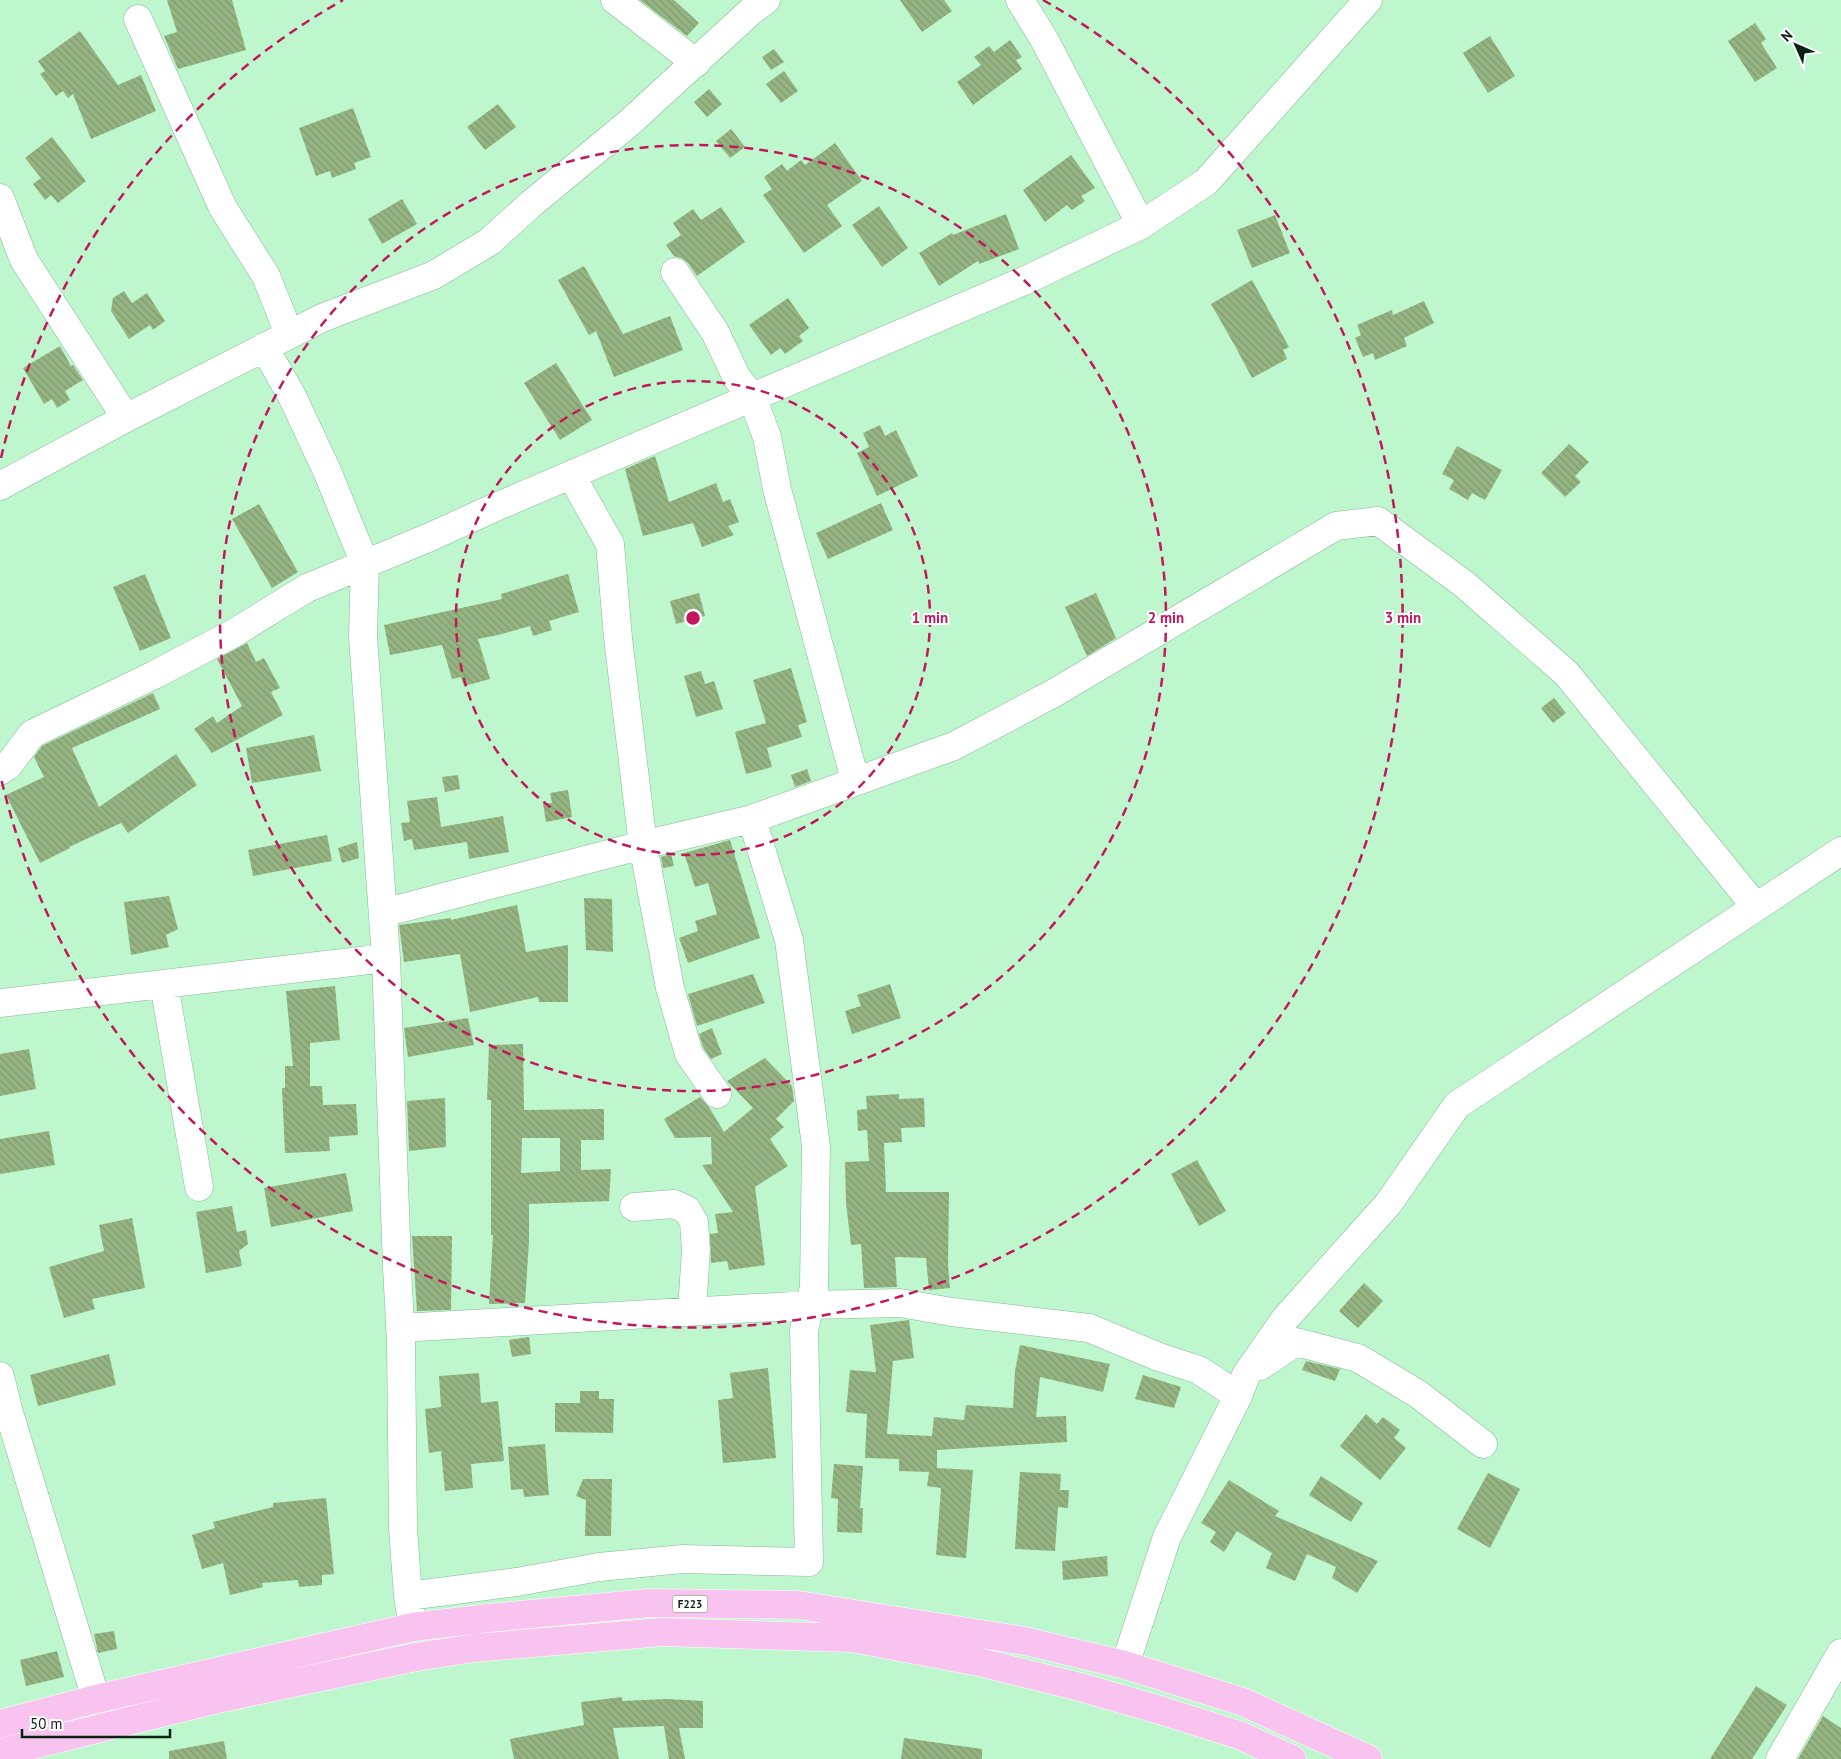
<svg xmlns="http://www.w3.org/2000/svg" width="1841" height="1759" viewBox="0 0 1841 1759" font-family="'PT Sans',sans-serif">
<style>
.building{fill:url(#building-back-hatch);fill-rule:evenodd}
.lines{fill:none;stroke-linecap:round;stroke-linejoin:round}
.minor-casing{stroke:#84ba94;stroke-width:29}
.major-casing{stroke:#fff;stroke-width:29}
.minor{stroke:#fff;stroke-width:28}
.major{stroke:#f8c4ef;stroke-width:28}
.ring{fill:none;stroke:#c2185b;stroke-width:2.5;stroke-dasharray:9 6}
.labels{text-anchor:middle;stroke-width:4;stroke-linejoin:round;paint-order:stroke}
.shield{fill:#fff;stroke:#54645a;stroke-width:1}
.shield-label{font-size:11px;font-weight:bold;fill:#0b2113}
.centre{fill:#c2185b;stroke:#fff;stroke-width:2.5}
.ring-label{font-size:15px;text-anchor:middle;font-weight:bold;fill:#c2185b;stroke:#fff;stroke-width:4;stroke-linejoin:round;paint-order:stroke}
</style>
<defs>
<pattern id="building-back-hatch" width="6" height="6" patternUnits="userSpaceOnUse" patternTransform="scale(1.25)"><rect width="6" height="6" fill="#95b481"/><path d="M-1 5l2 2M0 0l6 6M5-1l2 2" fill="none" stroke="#7f9a6f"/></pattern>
</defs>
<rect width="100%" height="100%" fill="#bef7ce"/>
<path class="building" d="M167,0h65l14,50 -68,19 -14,-33 13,-4z
M640,0h34l25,23 -12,13z
M900,0h44l8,11 -30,21z
M1755,23l11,16 -5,4 16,25 -22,14 -27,-41z
M80,31l38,54 23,-10 15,36 -65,28 -18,-45 -5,4 -5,-7 -7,5 -16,-22 5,-3 -7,-10z
M1490,36l25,40 -27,17 -25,-40z
M1010,40l12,17 -6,3 6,9 -49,36 -16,-23 24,-17 -7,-8 15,-11 5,6z
M774,49l10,13 -13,8 -9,-13z
M784,71l14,20 -17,12 -15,-19z
M709,89l13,15 -15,13 -13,-15z
M498,104l18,23 -31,23 -18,-23z
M353,108l18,49 -17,6 2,6 -24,9 -2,-7 -14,5 -17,-48z
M731,129l14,18 -15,11 -14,-17z
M52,137l34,44 -28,22 -7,-8 -6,5 -12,-16 8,-6 -16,-20z
M835,143l27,38 -35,24 15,21 -38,27 -41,-58 9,-6 -8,-12 18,-13 5,7 14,-11 4,5z
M1071,155l24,33 -14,8 4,5 -13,9 -5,-5 -22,17 -22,-32z
M402,199l15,25 -35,20 -14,-25z
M879,206l29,42 -26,19 -30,-42z
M721,207l24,35 -48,34 -9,-13 -7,-5 -7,-2 -8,-11 15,-10 -8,-12 20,-14 8,11z
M1006,214l13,35 -40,15 -1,-3 -39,25 -20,-33 33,-20 1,2z
M1275,215l15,38 -38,15 -15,-38z
M584,266l39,68 47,-18 13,34 -69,27 -18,-46 -7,4 -31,-55z
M1252,280l37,67 -6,3 4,9 -35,19 -17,-32 -24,-42z
M124,291l8,12 15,-10 18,28 -12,9 -3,-5 -21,14 -18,-28 2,-13z
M788,298l21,30 -10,8 4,5 -18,13 -5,-6 -9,7 -22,-30z
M1424,301l10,22 -30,15 3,8 -32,14 -2,-7 -10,4 -8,-19 6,-3 -4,-10 35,-15 1,5z
M60,346l11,20 2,-1 10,15 -18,11 5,9 -13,8 -5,-9 -8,5 -21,-36z
M556,363l36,57 -32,20 -36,-57z
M880,425l5,11 11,-6 22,46 -41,20 -20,-43 12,-6 -6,-14z
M1569,444l20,18 -14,14 6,6 -16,15 -24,-24z
M1457,446l45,24 -17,30 -13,-7 -4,7 -19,-11 5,-9 -12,-6z
M655,456l14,46 47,-19 7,19 7,-3 9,23 -11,4 6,9 -32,12 -9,-24 -50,13 -18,-67z
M881,503l12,27 -65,29 -12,-26z
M259,504l39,68 -26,16 -40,-69z
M145,574l26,64 -31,13 -27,-64z
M568,574l11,38 -30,9 3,9 -19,6 -3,-10 -32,9 -20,4 12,40 -26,7 -3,-9 -9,2 -10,-34 -52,10 -6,-30 118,-26 -1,-5z
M699,593l6,23 -29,8 -6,-23z
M1096,593l20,45 -29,18 -22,-49z
M247,643l9,19 8,-4 16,30 -9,4 12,23 -71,38 -18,-24 19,-13 4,7 25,-17 -25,-47z
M791,668l16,54 -9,3 4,12 -35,11 5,19 -26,7 -11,-42 31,-9 -13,-43z
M701,671l4,13 9,-3 9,28 -27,8 -12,-41z
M153,693l7,16 -88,39 27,59 77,-53 21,31 -69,48 -7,-10 -52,24 1,1 -30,15 -34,-68 38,-18 -10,-20 8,-11z
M1554,698l12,15 -13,10 -12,-15z
M314,735l7,36 -69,12 -6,-35z
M807,769l4,12 -16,6 -4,-12z
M458,775l2,14 -15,3 -3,-15z
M568,790l4,27 -26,5 -3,-18 9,-1 -2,-10z
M437,797l4,30 62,-11 6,36 -40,7 -2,-17 -53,8 -2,-11 -8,2 -3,-18 9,-1 -3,-21z
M327,835l5,26 -79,15 -5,-26z
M730,840l30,98 -72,25 -9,-25 19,-7 -3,-10 22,-7 -9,-31 -13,4 -11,-34z
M357,842l2,16 -17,5 -4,-15z
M671,854l3,12 -11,2 -2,-11z
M169,896l9,33 -12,6 3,12 -38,8 -7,-53z
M584,898l28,1 1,53 -27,-2z
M517,905l9,47 42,-7v57h-29l-1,-5 -68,15 -10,-58 -56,8 -5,-37 52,-7v2z
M753,974l12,29 -68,23 -9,-32z
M890,984l11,34 -49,16 -7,-23 16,-5 -4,-11z
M335,986l5,54 -30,3v43h12l1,19 33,-1 2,31 -29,2 1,14 -45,2 -3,-65h3v-22h8l-7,-75z
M468,1018l6,27 -66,12 -4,-29z
M712,1028l10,26 -11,5 -8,-12 -4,-13z
M523,1044l1,66 80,-1v31h-23v30l30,-1 -2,32 -80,3v38l-4,61 -36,1 4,-69h-2v-135h-4l2,-55zM522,1138h38v33l-39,2z
M29,1049l7,40 -36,7v-42z
M765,1058l27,28 2,15 -18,18 8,8 -14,12 18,27 -33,21 10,78 -36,5 -2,-9 -16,2 -1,-29 8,-1 -3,-19 18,-2 -31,-47 10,-1 -1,-27 -36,1 -11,-19 36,-22 9,10 15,25 29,-24 -26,-27z
M899,1094v5l25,-1 1,29 -24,1 1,14 -18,1 2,49h63l-1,73 2,23 -21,2 -3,-32 -31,-1 2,30 -33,1 -3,-44 -10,1 -5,-42 -1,-41 24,-1 -2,-31 -9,1 -1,-21 10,-1 -1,-13z
M445,1098l1,49 -37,4 -2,-50z
M49,1131l6,34 -55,9v-35z
M1197,1160l29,51 -27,15 -28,-52z
M346,1173l7,38 -82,16 -7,-39z
M232,1206l5,26 9,-2 2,14 -9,7 3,15 -36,7 -10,-61z
M132,1218l13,70 -53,11 3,10 -31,9 -15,-51 55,-16 -5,-26z
M412,1236h40l-1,74 -34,1z
M1364,1283l19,18 -25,27 -19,-17z
M909,1320l5,38 -21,3 -6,73 45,2 2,-19 30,3 2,-15 47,3 2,-37 5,-26 90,19 -7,28 -63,-15 -4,40 30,-1 1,26 -130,8v18l36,2 -7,88 -30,-3 5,-67 -14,-2 2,-14 -30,-1v-12l-34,-1 2,-44 -21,-2 4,-42 26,2 -6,-47z
M529,1337l2,17 -19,3 -3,-17z
M109,1354l7,31 -78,21 -8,-31z
M1306,1361l34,8 -5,12 -33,-11z
M768,1368l8,90 -53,5 -5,-63 15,-2 -3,-25z
M479,1373l2,30 17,-2 6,60 -33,3 2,24 -28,3 -4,-40 -12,2 -4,-44 16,-2 -2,-31z
M1143,1375l38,12 -7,21 -39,-9z
M580,1391h19v8h15l-1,34 -58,-1v-29h25z
M1366,1414l11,10 6,-7 17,13 -6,8 12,10 -26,32 -40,-34z
M545,1444l4,51 -25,2 -1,-8 -12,1 -3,-43z
M834,1464l29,2 -3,42h3l-1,25 -25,-1 1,-33 -7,-1z
M1020,1472l41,2 -1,16h9l-1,18 -10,-1 -3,44 -40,-2z
M1488,1473l32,16 -30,59 -33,-19z
M1321,1476l42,27 -12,19 -42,-27z
M583,1479h29l-1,57h-26l1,-36 -10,-4z
M1229,1480l50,31 -4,5 103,45 -21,32 -25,-15 4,-11 -29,-13 -12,27 -29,-13 6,-15 -35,-22 -13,21 -14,-10 6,-10 -15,-9z
M326,1498l8,76 -12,1v10l-23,2 -1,-7 -36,3 1,4 -33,8 -7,-32 -21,6 -10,-34 23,-7 -2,-6 60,-15v-4z
M1107,1556l1,20 -45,4 -1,-19z
M114,1631l3,18 -19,4 -4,-19z
M57,1651l7,26 -38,9 -6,-26z
M1756,1686l31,19 -35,54h-42z
M622,1697v4l45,-2 36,2v27h-24l6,31h-16l-5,-33 -51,2 6,31h-105l-4,-20 74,-14 -3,-23z
M1823,1716l18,12v31h-43z
M904,1738l78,11v10h-81z
M224,1741l3,18h-58v-8z"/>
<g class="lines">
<defs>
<path id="minor" d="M615,0l81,63
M138,19l85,189 43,68 23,58
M0,198l24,62 102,158
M1141,225l65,-43 162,-182
M675,272l40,60 22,46 15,19 15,40 10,52 78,291
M264,347l28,49 35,75 38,93 -2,72 23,322 11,309 4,75 2,187 5,67 5,31
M571,475l39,69 8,94 25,207 27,143 19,66 28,40
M0,486l126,-68 196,-100 112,-43 55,-33 42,-38 98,-81 121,-111 16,-12
M0,771l8,-5 24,-32 122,-59 80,-42 73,-45 123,-51 68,-31 526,-225 117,-56 -97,-186 -24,-39
M383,913l260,-68 109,-26 202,-73 100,-53 282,-167 42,-5 86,63 102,89 190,234
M164,984l35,203
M0,1003l386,-45
M634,1207l40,-3 13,6 7,12 2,28 -4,61
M400,1328l410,-23 90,-2 52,9 137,16 70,29 40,13 39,26
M1260,1366l36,-24 62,16 60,36 65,50
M0,1376l8,33 88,290
M408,1596l109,-14 82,-15 84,-8 126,3 -5,-232 10,-43 2,-141 -27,-206 -37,-121
M1125,1665l42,-128 71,-141 8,-21 39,-56 103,-115 69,-99 384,-254
M1780,1759l61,-106"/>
<path id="major" d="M0,1724l96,-25 317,-72 75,-9 161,-15 149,2 227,36 100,24 118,37 125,57
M0,1753l222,-55 194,-41 58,-9 188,-16 190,6 127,24 101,25 83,24 76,24 53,24"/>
</defs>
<use href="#minor" class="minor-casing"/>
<use href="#major" class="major-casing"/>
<use href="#minor" class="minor"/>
<use href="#major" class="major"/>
</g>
<g class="ring">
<circle cx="693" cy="618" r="237"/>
<circle cx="693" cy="618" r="473"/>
<path d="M1 458A710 710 0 0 1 343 0M1043 0A710 710 0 1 1 1 778"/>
</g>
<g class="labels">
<rect class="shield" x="672.5" y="1595.5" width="35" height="17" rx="4"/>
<g class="shield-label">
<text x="690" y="1608">F223</text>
</g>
</g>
<circle cx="693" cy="618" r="8" class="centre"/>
<g class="ring-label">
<text x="930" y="623">1 min</text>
<text x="1166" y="623">2 min</text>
<text x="1403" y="623">3 min</text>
</g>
<g transform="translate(1796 45) rotate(315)" stroke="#ffffff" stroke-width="4" paint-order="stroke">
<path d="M0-4L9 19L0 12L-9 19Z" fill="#0b2113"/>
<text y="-8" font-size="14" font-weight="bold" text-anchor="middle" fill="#0b2113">N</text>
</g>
<path d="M22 1729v8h148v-8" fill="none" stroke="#0b2113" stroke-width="2.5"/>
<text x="30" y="1729" font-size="15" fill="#0b2113" stroke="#ffffff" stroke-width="4" paint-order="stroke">50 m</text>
</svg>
